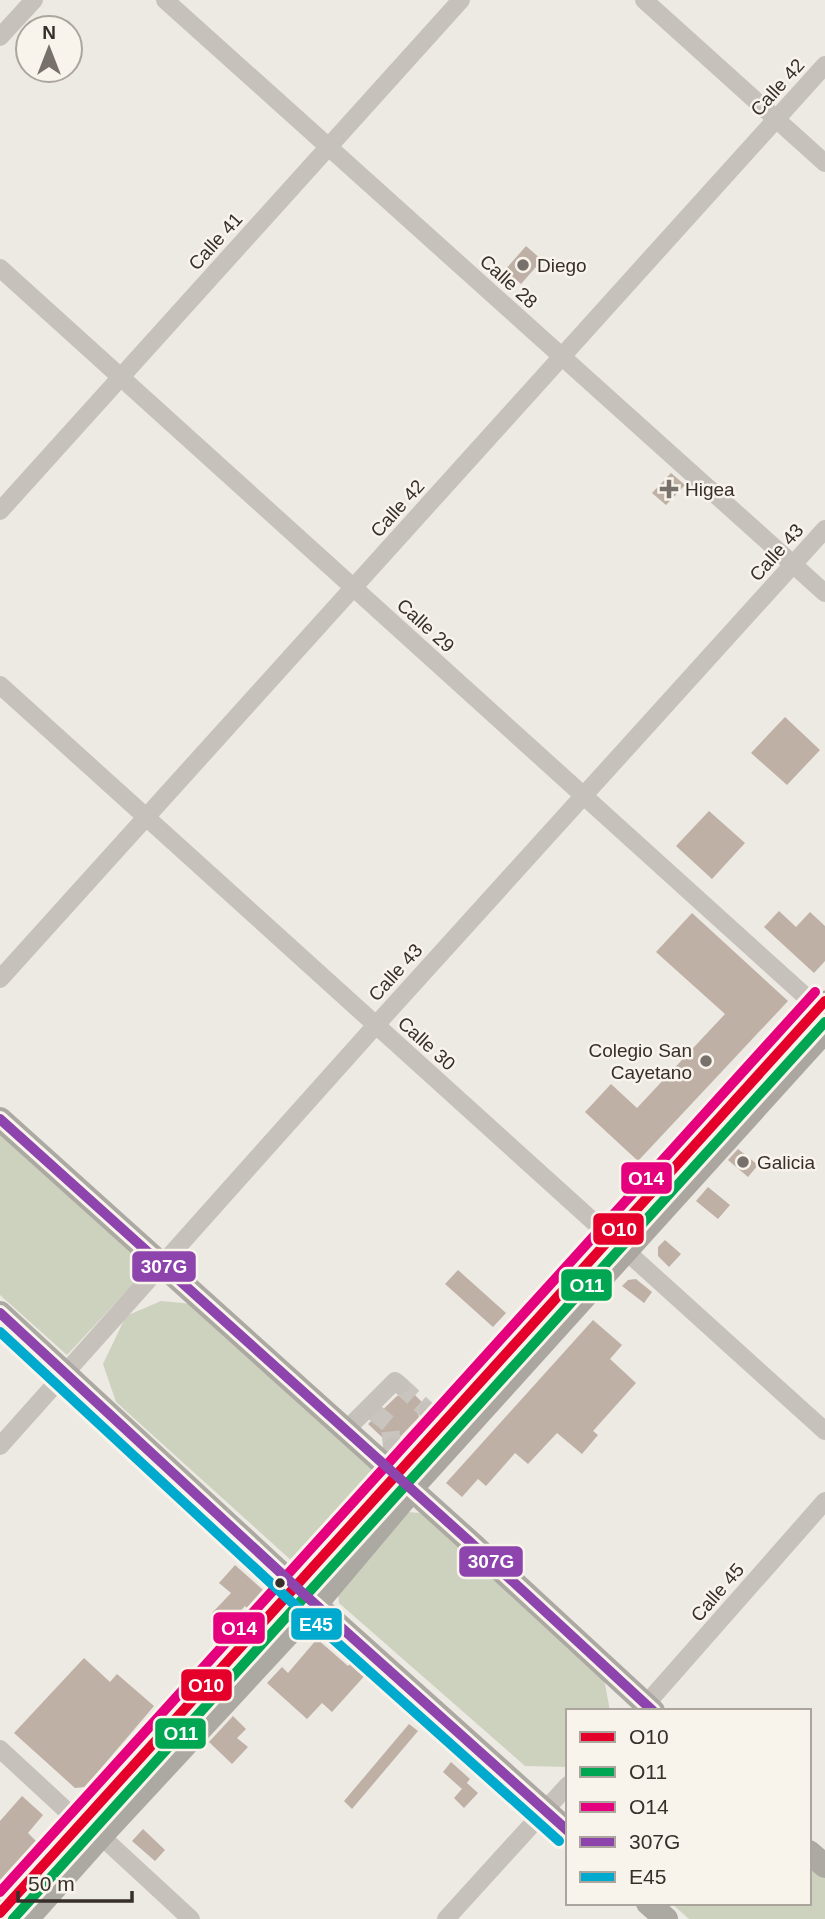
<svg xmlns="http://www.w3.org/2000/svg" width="825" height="1919" viewBox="0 0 825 1919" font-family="Arial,sans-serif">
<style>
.green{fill:#cdd2be}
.building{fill:#bfb0a6}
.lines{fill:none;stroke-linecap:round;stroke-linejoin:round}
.minor-tunnel{stroke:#c9c4be;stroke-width:18;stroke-dasharray:18 9;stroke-linecap:butt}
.minor{stroke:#c6c1bb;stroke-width:18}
.major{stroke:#aba6a0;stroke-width:21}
.highway{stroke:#aca8a2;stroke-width:24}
.bus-1-casing{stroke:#f9f4eb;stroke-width:16}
.bus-2-casing{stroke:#f9f4eb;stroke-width:16}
.bus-3-casing{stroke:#f9f4eb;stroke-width:16}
.bus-4-casing{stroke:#f9f4eb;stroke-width:16}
.bus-5-casing{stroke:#f9f4eb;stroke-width:16}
.bus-1{stroke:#e4002b;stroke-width:10}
.bus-2{stroke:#00a651;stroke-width:10}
.bus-3{stroke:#e5007d;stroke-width:10}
.bus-4{stroke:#8e44ad;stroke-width:10}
.bus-5{stroke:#00a9ce;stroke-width:10}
.poi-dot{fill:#77706b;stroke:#f9f4eb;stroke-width:2.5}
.bus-dot{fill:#372f2a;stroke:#f9f4eb;stroke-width:2.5}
.labels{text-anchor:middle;stroke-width:5;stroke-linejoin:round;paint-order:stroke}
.street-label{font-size:19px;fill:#372f2a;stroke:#f9f4eb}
.poi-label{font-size:19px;fill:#372f2a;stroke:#f9f4eb;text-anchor:start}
.line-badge{stroke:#f9f4eb;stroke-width:2.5}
.badge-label{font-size:19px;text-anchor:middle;font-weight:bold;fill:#fff}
</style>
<rect width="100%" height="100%" fill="#ede9e3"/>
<path class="green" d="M0,1128l151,137 -84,90 -67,-60z
M161,1301l31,3 181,164v19l-68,75 -13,-1 -176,-159 -13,-38 23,-48z
M407,1512l14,1 182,160 7,38h-42v56l-43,-1 -186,-163 -1,-14z
M809,1864l16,14v41h-136l-18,-16h138z"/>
<path class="building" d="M526,246l16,14 -21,24 -16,-14z
M671,473l14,12 -19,20 -14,-12z
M785,717l35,33 -33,35 -36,-32z
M709,811l36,32 -33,36 -36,-33z
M779,911l17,16 14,-15 15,14v35l-11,12 -50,-46z
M692,913l96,88 -150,160 -53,-49 26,-28 26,24 88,-94 -69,-62z
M738,1149l20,16 -10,12 -20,-17z
M708,1187l22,18 -12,14 -22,-18z
M665,1240l16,14 -12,13 -11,-11v-9z
M458,1270l48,43 -13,14 -48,-43z
M636,1279l16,13 -8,11 -22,-17 6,-6z
M593,1320l29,25 -12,14 26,24 -43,48 5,4 -16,19 -25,-21 -29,31 -13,-11 -29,33 -8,-7 -16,18 -16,-14z
M410,1390l12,12 -5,6 2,9 -20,21 -7,-2 -8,3 -16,-15 29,-28h6z
M235,1565l28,25 -16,18 -2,-2 -19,21 -14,-14 19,-20 -12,-10z
M317,1639l31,27 6,-7 14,13 -36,40 -10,-9 -15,16 -40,-36 15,-16 6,6z
M84,1658l26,24 7,-8 37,32 -69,81 -10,1 -61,-55z
M233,1716l13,13 -9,9 11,9 -16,17 -23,-22z
M409,1724l9,7 -66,78 -8,-8z
M451,1762l19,17 -8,10 -19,-17z
M467,1783l11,10 -14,15 -10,-10z
M22,1796l21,19 -15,18 10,10 -38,38v-60z
M143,1829l22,21 -10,11 -23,-20z"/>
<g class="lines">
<path class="minor-tunnel" d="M400,1385l28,26
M374,1412l16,13 2,22"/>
<path class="minor" d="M165,0l660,593
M644,0l181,163
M0,37l34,-37
M0,268l825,746
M0,511l461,-511
M0,685l825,746
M0,979l825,-914
M428,1411l15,13
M345,1431l50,-50 5,4
M0,1446l376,-421 449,-496
M392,1447l3,29
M640,1711l185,-210
M0,1749l81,75
M101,1836l90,83
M446,1919l122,-134"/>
<path class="major" d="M395,1476l430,-475
M412,1490l413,-457"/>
<path class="highway" d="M0,1119l469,422 184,170
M0,1313l296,274 272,244
M809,1852l16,14
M648,1903l18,16
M0,1913l395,-437
M27,1919l74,-83 215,-232 96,-114"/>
<defs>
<path id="bus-1" d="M0,1913l825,-912"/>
<path id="bus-2" d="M13,1919l812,-897"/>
<path id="bus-3" d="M0,1892l815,-900"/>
<path id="bus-4" d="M0,1119l469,422 184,170
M0,1313l296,274 272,244"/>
<path id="bus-5" d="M0,1332l286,265 273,244"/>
</defs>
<use href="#bus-1" class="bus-1-casing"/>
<use href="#bus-2" class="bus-2-casing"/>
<use href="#bus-3" class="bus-3-casing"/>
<use href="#bus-4" class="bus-4-casing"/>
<use href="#bus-5" class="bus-5-casing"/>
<use href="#bus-1" class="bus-1"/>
<use href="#bus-2" class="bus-2"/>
<use href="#bus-3" class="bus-3"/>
<use href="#bus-4" class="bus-4"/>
<use href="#bus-5" class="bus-5"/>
</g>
<g class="poi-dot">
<circle cx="523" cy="265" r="7"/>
<path d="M665.5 478.5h7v7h7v7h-7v7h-7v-7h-7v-7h7z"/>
<circle cx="706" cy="1061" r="7"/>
<circle cx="743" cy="1162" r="7"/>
</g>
<circle class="bus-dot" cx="280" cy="1583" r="6"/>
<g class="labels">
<g class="street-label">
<text transform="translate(777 87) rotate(-48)" y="7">Calle 42</text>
<text transform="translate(215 241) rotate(-48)" y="7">Calle 41</text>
<text transform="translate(509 281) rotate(42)" y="7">Calle 28</text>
<text transform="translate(397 508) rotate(-48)" y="7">Calle 42</text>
<text transform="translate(776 552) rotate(-48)" y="7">Calle 43</text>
<text transform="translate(426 625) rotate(42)" y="7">Calle 29</text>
<text transform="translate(395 972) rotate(-48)" y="7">Calle 43</text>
<text transform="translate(427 1043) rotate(42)" y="7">Calle 30</text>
<text transform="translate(717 1592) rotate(-49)" y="7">Calle 45</text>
</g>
<g class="poi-label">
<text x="537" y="272">Diego</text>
<text x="685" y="496">Higea</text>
<text x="692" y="1057" text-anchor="end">Colegio San<tspan x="692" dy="22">Cayetano</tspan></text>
<text x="757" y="1169">Galicia</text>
</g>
</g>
<g class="line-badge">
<rect x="620" y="1161" width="53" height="34" rx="7" fill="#e5007d"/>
<rect x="592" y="1212" width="53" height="34" rx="7" fill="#e4002b"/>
<rect x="131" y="1250" width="66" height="33" rx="7" fill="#8e44ad"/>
<rect x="560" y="1268" width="53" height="34" rx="7" fill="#00a651"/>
<rect x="458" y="1545" width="66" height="33" rx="7" fill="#8e44ad"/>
<rect x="290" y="1607" width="53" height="34" rx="7" fill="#00a9ce"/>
<rect x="212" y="1611" width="54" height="34" rx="7" fill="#e5007d"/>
<rect x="180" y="1668" width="53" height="34" rx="7" fill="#e4002b"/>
<rect x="154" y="1717" width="53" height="33" rx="7" fill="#00a651"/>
</g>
<g class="badge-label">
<text x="646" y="1185">O14</text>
<text x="619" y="1236">O10</text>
<text x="164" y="1273">307G</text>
<text x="587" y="1292">O11</text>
<text x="491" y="1568">307G</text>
<text x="316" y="1631">E45</text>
<text x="239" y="1635">O14</text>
<text x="206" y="1692">O10</text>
<text x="181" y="1740">O11</text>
</g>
<rect x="566" y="1709" width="245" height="196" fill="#f9f4eb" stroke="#aba59e" stroke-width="2"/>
<rect x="580" y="1732" width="35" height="10" fill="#e4002b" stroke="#aba59e" stroke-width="2"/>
<text x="629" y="1744" font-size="21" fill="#372f2a">O10</text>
<rect x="580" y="1767" width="35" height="10" fill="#00a651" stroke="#aba59e" stroke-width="2"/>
<text x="629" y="1779" font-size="21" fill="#372f2a">O11</text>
<rect x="580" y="1802" width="35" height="10" fill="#e5007d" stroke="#aba59e" stroke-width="2"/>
<text x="629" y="1814" font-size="21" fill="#372f2a">O14</text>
<rect x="580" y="1837" width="35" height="10" fill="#8e44ad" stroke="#aba59e" stroke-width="2"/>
<text x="629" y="1849" font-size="21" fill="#372f2a">307G</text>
<rect x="580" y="1872" width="35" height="10" fill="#00a9ce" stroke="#aba59e" stroke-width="2"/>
<text x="629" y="1884" font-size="21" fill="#372f2a">E45</text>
<g transform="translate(49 49)"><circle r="33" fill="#f9f4eb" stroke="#aba59e" stroke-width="2"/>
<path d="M0-5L12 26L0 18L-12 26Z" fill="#77706b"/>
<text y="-10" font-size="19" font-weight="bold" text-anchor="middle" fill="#372f2a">N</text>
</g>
<path d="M18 1891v10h114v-10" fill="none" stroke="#372f2a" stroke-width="3.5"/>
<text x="28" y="1891" font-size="21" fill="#372f2a" stroke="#f9f4eb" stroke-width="5" paint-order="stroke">50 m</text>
</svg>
